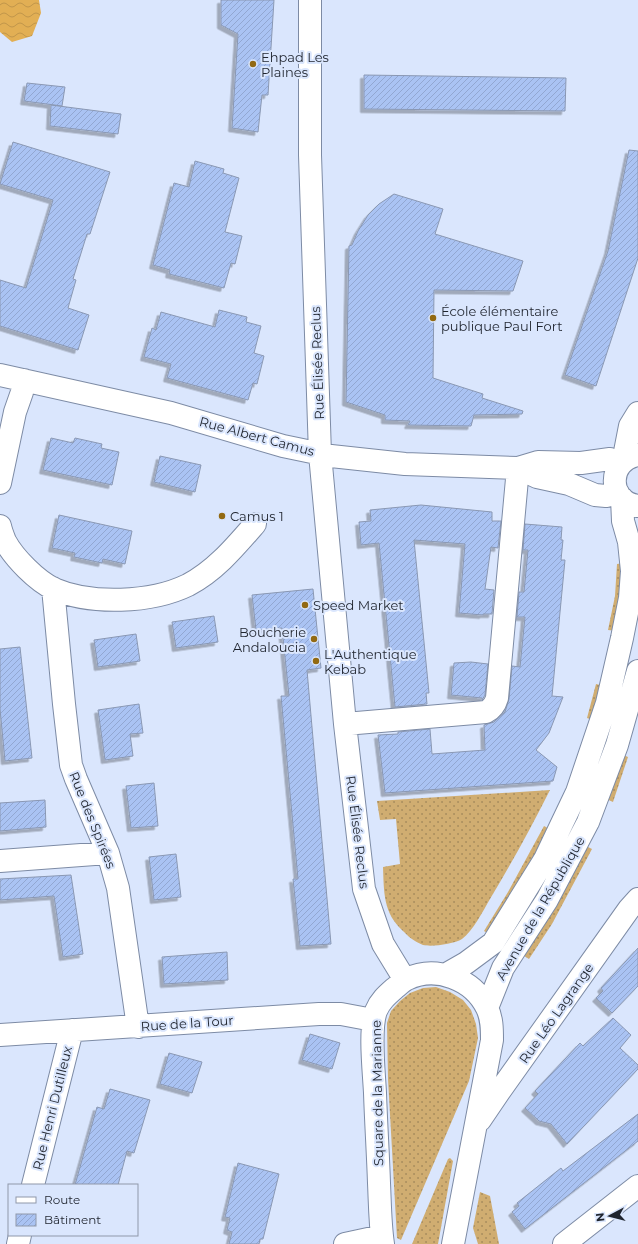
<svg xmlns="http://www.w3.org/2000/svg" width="638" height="1244" viewBox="0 0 638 1244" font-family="Montserrat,sans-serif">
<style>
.grass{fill:url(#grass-dots)}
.water{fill:url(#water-waves)}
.building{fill:url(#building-hatch);stroke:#8a98b3;filter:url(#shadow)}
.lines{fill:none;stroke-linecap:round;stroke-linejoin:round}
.minor-casing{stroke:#7d8ba5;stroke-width:24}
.minor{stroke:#fff;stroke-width:22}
.poi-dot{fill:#926912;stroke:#dae6fd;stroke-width:1.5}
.labels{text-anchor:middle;stroke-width:4;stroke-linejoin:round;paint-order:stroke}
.poi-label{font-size:13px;fill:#1f242e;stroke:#dae6fd;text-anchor:start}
.street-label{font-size:13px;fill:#1f242e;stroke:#dae6fd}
</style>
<defs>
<pattern id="grass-dots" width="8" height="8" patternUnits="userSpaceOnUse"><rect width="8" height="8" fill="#d0ad71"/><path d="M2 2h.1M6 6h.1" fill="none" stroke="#a88d5d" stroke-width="1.8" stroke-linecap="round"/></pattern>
<pattern id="water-waves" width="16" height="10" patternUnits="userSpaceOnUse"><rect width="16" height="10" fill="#e2af54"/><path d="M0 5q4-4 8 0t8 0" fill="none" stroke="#c1964a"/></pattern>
<pattern id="building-hatch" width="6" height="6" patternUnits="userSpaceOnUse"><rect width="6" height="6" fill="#aac3f3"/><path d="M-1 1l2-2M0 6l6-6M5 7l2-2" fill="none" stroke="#92a7d1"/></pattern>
<filter id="shadow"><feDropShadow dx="-3.5" dy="3.5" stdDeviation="0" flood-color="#0004"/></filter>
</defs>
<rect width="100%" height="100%" fill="#dae6fd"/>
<path class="grass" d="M624,563l-7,68 -9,-1 7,-34 2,-32z
M596,684l8,2 -9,35 -8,-3z
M621,754l7,3 -15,45 -9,-4z
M550,790c-19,38 -39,74 -60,109 -7,12 -17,32 -28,40 -8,5 -30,8 -39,6 -3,-1 -6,-3 -8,-4 -5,-3 -8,-6 -12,-10 -20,-18 -19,-39 -20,-64l17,-3 -4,-45 -16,1 -3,-19z
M544,826l9,5 -61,105 -8,-5 24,-39z
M584,845l8,4 -40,75 -23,35 -8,-5z
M436,987l14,5 13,8 8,10 5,14 2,14 -9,43 -68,159 -4,-2 -9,-159 -1,-56 4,-12 9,-10 10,-8 13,-5z
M450,1158l3,3 -15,83h-26l36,-85z
M480,1192l10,4 9,48h-21l-5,-16z"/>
<path class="water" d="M0,0h39l2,13 -9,23 -20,6 -12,-10z"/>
<path class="building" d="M221,0h53l-6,95h-6l-4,37 -26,-4 6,-94 -17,-9z
M364,75l202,3 -1,33 -201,-2z
M27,83l38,4 -3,19 -38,-5z
M51,105l70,9 -3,20 -68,-8z
M13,142l97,30 -20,62h-3l-14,45 3,1 -8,28 21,7 -11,35 -78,-24v-46l26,8 27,-88 -53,-16z
M629,150l9,1v107l-42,128 -31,-11 43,-124z
M195,161l29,8 -1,4 16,5 -14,54 17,4 -7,28 -4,-1 -7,25 -55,-14 1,-4 -17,-5 21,-82 15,4z
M394,194l49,15 -8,25 88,27 -10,30 -79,-1 -1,88 50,16 -1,4 41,13 -1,3 -48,1 -3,11 -63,-1 2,-4 -25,-1v-5l-39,-13 3,-156 3,-1 6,-14 10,-16 11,-11z
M219,310l28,7 -1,5 15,4 -7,27 10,3 -7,28 -4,-1 -5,17 -81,-22 4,-14 -27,-7 8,-29 4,2 5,-18 54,15z
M51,438l22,5 2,-5 27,6 -1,4 18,4 -7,33 -69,-15z
M160,456l41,9 -6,27 -41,-10z
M421,505l71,7v9h9l-3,27 -7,-1 -6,42 9,1 -2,24h-9v1l-24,-2 6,-69 -51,-4 15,153h-3l1,11 -32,3 -16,-164 -18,2 -2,-23 12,-1 -1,-11z
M59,515l73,16 -7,33 -22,-5 -1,4 -28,-6 1,-4 -23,-5z
M525,524l37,3 -1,13h2l-2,20h4l-13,136 11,1 -14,36 -13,17 21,17 -4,14 -168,12 -7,-58 20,-1v-2l32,-3 2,25 53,-4 -1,-25 10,-3 11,-10 4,-13 3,-33 8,1 5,-50h-8l2,-25h5l4,-42h-5z
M313,589l8,79 -14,2 24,274 -31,2 -7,-67h5l-17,-183h8l-7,-68 -26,2 -4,-35z
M214,616l4,26 -42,6 -4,-26z
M136,634l4,27 -42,6 -4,-27z
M20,647l12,111 -27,3 -5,-52v-60z
M471,662l17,2 -3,31 -3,5v-2l-31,-3 3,-32z
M139,704l4,29 -13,1 3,22 -28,4 -7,-50z
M154,783l4,43 -27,2 -5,-42z
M45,800l1,27 -46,4v-28z
M176,854l5,43 -27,3 -5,-43z
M71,875l12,79 -20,3 -9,-61 -54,4v-21z
M638,948v38l-26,27 -16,-15 7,-7 -2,-3z
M227,952l1,28 -64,4 -2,-27z
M613,1018l18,17 -11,13 18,17v4l-71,75 -16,-20 -12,-3 -14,-13 13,-14 -3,-3 45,-48 3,3z
M310,1034l30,9 -8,26 -30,-9z
M169,1053l33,9 -10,31 -32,-9z
M110,1089l40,11 -16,53 -7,-2 -9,34h-43l22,-78 7,2z
M638,1114v27l-113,88 -13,-17 7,-6 -2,-3 44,-35 2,3z
M238,1163l41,11 -16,65h-3l-1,5h-30l3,-12 -5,-2 3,-12 -5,-1z"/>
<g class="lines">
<defs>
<path id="minor" d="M310,0v155l10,299 25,270 19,165 19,55 22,36
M0,375l171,38 112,33 48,10 74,8 113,4 20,-6 43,1 29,-4 11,5
M638,455c-31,5 -31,47 0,51
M623,462l7,-36 8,-13
M518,468l19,9 32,7 26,11 11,1 12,-3
M0,483l15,-71 7,-20 2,-12
M0,526c1,5 3,10 5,15 9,17 32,40 49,48 37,16 97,14 134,-4 27,-14 47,-38 67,-61
M53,588l11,116 7,61 5,14 32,74 10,35 20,139
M345,724l141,-12c6,-3 9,-7 11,-14l21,-230
M0,861l108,-8
M445,975l21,-12 27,-20 52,-84 32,-67 30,-89 15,-65 8,-40 2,-27 -3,-29 -6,-21 -1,-23
M487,1008l16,-40 44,-68 41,-78 29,-77 21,-74
M0,1035l319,-21h22l32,6
M480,1120l19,-28 130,-183 9,-10
M33,1185l39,-155
M18,1244l2,-9
M345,1244l37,-8
M383,1244c-3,-20 -3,-40 -4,-61 -1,-30 -3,-60 -4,-90 -1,-21 -6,-64 1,-82 4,-10 11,-16 19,-23 4,-3 7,-7 12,-9 29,-14 66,0 80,29 5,10 5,21 5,32l-39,204
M564,1244l74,-58"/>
</defs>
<use href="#minor" class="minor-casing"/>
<use href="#minor" class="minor"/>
</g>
<g class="poi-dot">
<circle cx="253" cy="64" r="4"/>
<circle cx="433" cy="318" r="4"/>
<circle cx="222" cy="516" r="4"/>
<circle cx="305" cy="605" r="4"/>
<circle cx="314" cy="639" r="4"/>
<circle cx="316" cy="661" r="4"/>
</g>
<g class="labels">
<g class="poi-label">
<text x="261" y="62">Ehpad Les<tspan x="261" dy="15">Plaines</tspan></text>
<text x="441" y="316">École élémentaire<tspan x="441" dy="15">publique Paul Fort</tspan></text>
<text x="230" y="521">Camus 1</text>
<text x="313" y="610">Speed Market</text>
<text x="306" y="637" text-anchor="end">Boucherie<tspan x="306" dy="15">Andaloucia</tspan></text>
<text x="324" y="659">L'Authentique<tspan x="324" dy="15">Kebab</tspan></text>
</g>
<g class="street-label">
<text transform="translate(317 363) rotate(-92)" y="5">Rue Élisée Reclus</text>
<text transform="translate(257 436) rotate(15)" y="5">Rue Albert Camus</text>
<text transform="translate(93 820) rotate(68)" y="5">Rue des Spirées</text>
<text transform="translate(358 832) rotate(83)" y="5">Rue Élisée Reclus</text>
<text transform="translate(540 908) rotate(-60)" y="5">Avenue de la République</text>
<text transform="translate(556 1013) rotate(-55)" y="5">Rue Léo Lagrange</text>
<text transform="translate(187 1023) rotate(-4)" y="5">Rue de la Tour</text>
<text transform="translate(377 1093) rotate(-91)" y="5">Square de la Marianne</text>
<text transform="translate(52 1108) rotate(-76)" y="5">Rue Henri Dutilleux</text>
</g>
</g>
<rect x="8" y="1184" width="130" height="52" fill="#dae6fd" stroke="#8f98aa"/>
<rect x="16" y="1197" width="20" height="6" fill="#ffffff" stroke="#8f98aa"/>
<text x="44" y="1204" font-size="12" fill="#1f242e">Route</text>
<rect x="16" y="1214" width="20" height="12" fill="url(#building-hatch)" stroke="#8f98aa"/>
<text x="44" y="1224" font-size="12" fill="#1f242e">Bâtiment</text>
<g transform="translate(610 1216) rotate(263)" stroke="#dae6fd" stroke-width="3" paint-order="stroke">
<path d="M0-3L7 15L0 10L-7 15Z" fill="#1f242e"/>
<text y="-6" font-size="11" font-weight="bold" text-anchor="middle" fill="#1f242e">N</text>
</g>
</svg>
